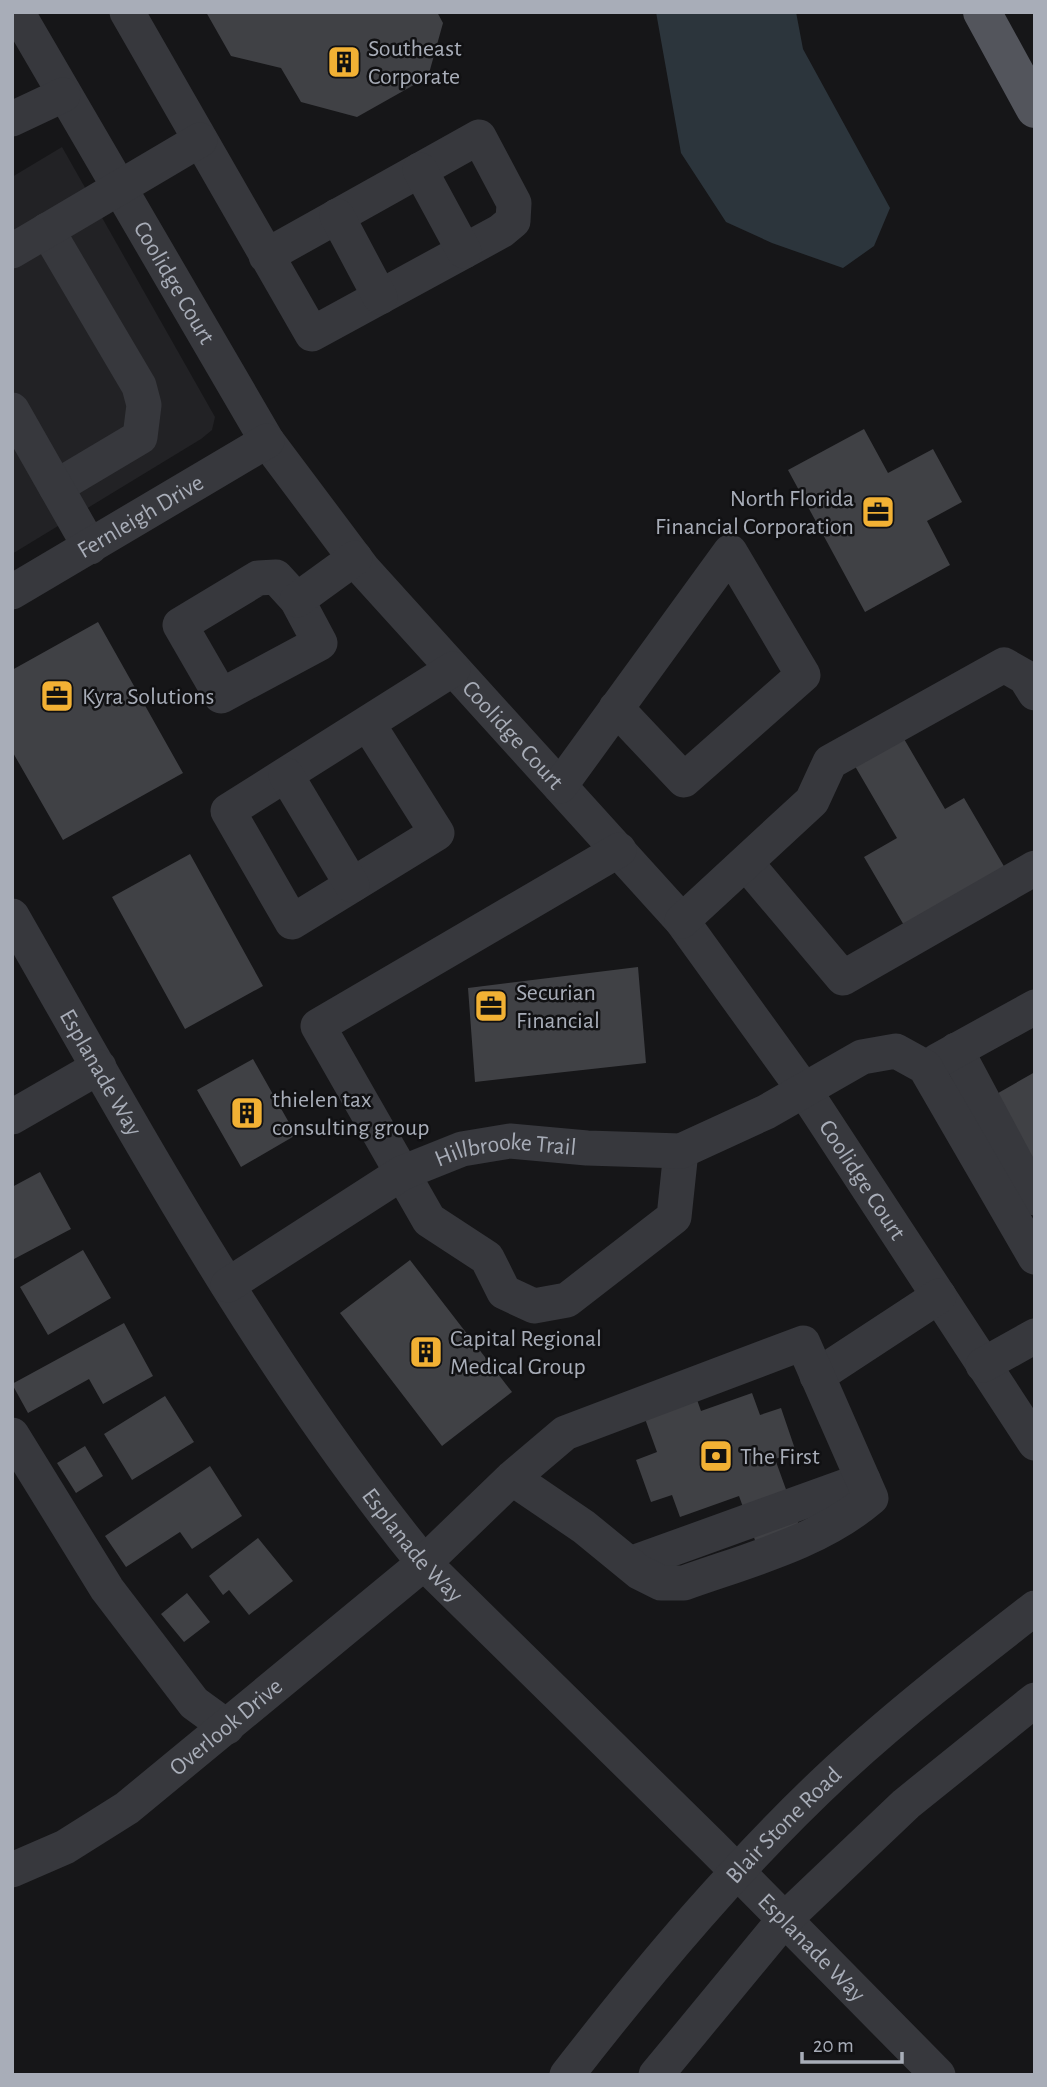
<svg xmlns="http://www.w3.org/2000/svg" width="1047" height="2087" viewBox="0 0 1047 2087" font-family="'Alegreya Sans',sans-serif">
<style>
.built{fill:#222225}
.water{fill:#2c353c}
.building{fill:#404145}
.lines{fill:none;stroke-linecap:round;stroke-linejoin:round}
.minor{stroke:#37383d;stroke-width:35}
.major{stroke:#53555c;stroke-width:38}
.labels{text-anchor:middle;stroke-width:5;stroke-linejoin:round;paint-order:stroke}
.poi-label{font-size:24px;fill:#a8adb8;stroke:#111113;text-anchor:start}
.street-label{font-size:24px;fill:#a8adb8;stroke:#111113}
</style>
<rect width="100%" height="100%" fill="#161618"/>
<path class="built" d="M62,147l153,270 -3,13 -11,9 -189,115v-377z"/>
<path class="water" d="M656,12h140l7,37 87,159 -16,38 -31,22 -71,-25 -46,-21 -45,-69z"/>
<path class="building" d="M206,12h231l6,11 -15,54 -71,40 -56,-15 -20,-34 -50,-12z
M864,429l24,44 45,-24 29,53 -35,19 23,44 -85,47 -77,-142z
M98,622l85,151 -120,67 -51,-89v-81z
M900,732l45,77 19,-11 41,70 -100,59 -41,-70 33,-19 -45,-77z
M190,854l73,132 -78,43 -73,-132z
M638,967l8,96 -171,19 -7,-94z
M253,1059l43,76 -55,32 -44,-77z
M1035,1072v97l-42,-73z
M40,1172l31,57 -57,30 -2,-72z
M83,1250l28,48 -63,37 -28,-48z
M410,1260l102,132 -70,54 -102,-133z
M124,1323l29,53 -50,28 -14,-25 -61,34 -16,-29z
M752,1393l8,22 21,-7 15,44 -21,7 25,69 -44,15 -17,-47 -59,21 -8,-22 -21,7 -15,-42 21,-8 -13,-36 52,-19 5,14z
M165,1396l29,46 -62,38 -28,-46z
M85,1446l18,30 -27,17 -19,-30z
M210,1466l32,50 -50,33 -12,-17 -54,35 -21,-31z
M258,1538l35,43 -44,34 -20,-25 -6,5 -14,-19z
M187,1593l23,29 -26,20 -23,-28z"/>
<g class="lines">
<g class="minor">
<path id="s1" d="M17,12l250,429 96,128 319,352 122,169 231,353"/>
<path d="M127,12l185,322 189,-103 12,-10 1,-18 -35,-66 -213,119"/>
<path d="M12,119l51,-24"/>
<path d="M420,170l44,81"/>
<path d="M337,216l43,81"/>
<path d="M47,230l92,156 5,19 -4,32 -84,50"/>
<path d="M12,251l188,-111"/>
<path d="M12,410l78,137"/>
<path d="M276,577l21,23 23,43 -99,53 -41,-71 78,-47z"/>
<path id="s2" d="M12,592l255,-151"/>
<path d="M297,600l58,-42"/>
<path d="M368,724l69,109 -145,89 -64,-111 225,-142"/>
<path d="M286,775l66,110"/>
<path d="M560,786l170,-234 73,123 -119,105 -68,-72"/>
<path d="M619,850l-301,176 111,194 58,38 17,34 30,14 33,-6 107,-83 7,-66"/>
<path d="M746,863l97,115 192,-110"/>
<path id="s3" d="M12,916c127,222 250,449 412,647l288,283 226,229"/>
<path d="M682,921l130,-120 18,-39 174,-97 21,12 10,16"/>
<path d="M956,1050l79,148"/>
<path d="M937,1061l98,-54"/>
<path d="M12,1117l87,-50"/>
<path id="s4" d="M228,1285l174,-112 60,-24 48,-8 77,7 94,3 85,-39 96,-55 34,-6 29,16 110,190"/>
<path d="M983,1365l52,-29"/>
<path d="M817,1376l122,-80"/>
<path d="M12,1435l95,154 87,114 33,24"/>
<path d="M630,1564l233,-84"/>
<path id="s5" d="M12,1870l53,-23 62,-39 297,-245 88,-85 53,-45 238,-90 68,155c-53,45 -123,62 -187,85h-23l-22,-11 -55,-45 -72,-49"/>
<path id="s6" d="M567,2075c84,-108 171,-212 271,-305 63,-58 130,-110 197,-162"/>
<path d="M656,2075l127,-154 123,-117 129,-104"/>
</g>
<path class="major" d="M982,12l53,97"/>
</g>
<defs>
<symbol id="building-square" viewBox="-11 -11 22 22"><rect x="-9" y="-9" width="18" height="18" rx="4" fill="#f2b134" stroke="#111113"/><path d="M-4-6H4V6H1V3H-1V6H-4ZM-2.5-4.3h1.7v1.8h-1.7ZM.8-4.3h1.7v1.8H.8ZM-2.5-1h1.7V.8h-1.7ZM.8-1h1.7V.8H.8Z" fill="#111"/></symbol>
<symbol id="office-square" viewBox="-11 -11 22 22"><rect x="-9" y="-9" width="18" height="18" rx="4" fill="#f2b134" stroke="#111113"/><path d="M-6-3h4V-5.5h4V-3h4V5H-6ZM-1-4.5V-3h2v-1.5ZM-6 0V1H6V0Z" fill="#111"/></symbol>
<symbol id="bank-square" viewBox="-11 -11 22 22"><rect x="-9" y="-9" width="18" height="18" rx="4" fill="#f2b134" stroke="#111113"/><path d="M-6-4H6V4H-6ZM0-2.3a2.3 2.3 0 1 0 0 4.6a2.3 2.3 0 1 0 0-4.6Z" fill="#111"/></symbol>
</defs>
<g fill-rule="evenodd">
<use href="#building-square" x="325" y="43" width="38" height="38"/>
<use href="#office-square" x="859" y="493" width="38" height="38"/>
<use href="#office-square" x="38" y="677" width="38" height="38"/>
<use href="#office-square" x="472" y="987" width="38" height="38"/>
<use href="#building-square" x="228" y="1094" width="38" height="38"/>
<use href="#building-square" x="407" y="1333" width="38" height="38"/>
<use href="#bank-square" x="697" y="1437" width="38" height="38"/>
</g>
<g class="labels">
<g class="poi-label">
<text x="368" y="56">Southeast<tspan x="368" dy="28">Corporate</tspan></text>
<text x="854" y="506" text-anchor="end">North Florida<tspan x="854" dy="28">Financial Corporation</tspan></text>
<text x="82" y="704">Kyra Solutions</text>
<text x="516" y="1000">Securian<tspan x="516" dy="28">Financial</tspan></text>
<text x="272" y="1107">thielen tax<tspan x="272" dy="28">consulting group</tspan></text>
<text x="450" y="1346">Capital Regional<tspan x="450" dy="28">Medical Group</tspan></text>
<text x="740" y="1464">The First</text>
</g>
<g class="street-label">
<text dy="8" stroke="none"><textPath href="#s1" startOffset="313">Coolidge Court</textPath></text>
<text dy="8" stroke="none"><textPath href="#s2" startOffset="149">Fernleigh Drive</textPath></text>
<text dy="8" stroke="none"><textPath href="#s1" startOffset="880">Coolidge Court</textPath></text>
<text dy="8" stroke="none"><textPath href="#s3" startOffset="180">Esplanade Way</textPath></text>
<text dy="8" stroke="none"><textPath href="#s4" startOffset="315">Hillbrooke Trail</textPath></text>
<text dy="8" stroke="none"><textPath href="#s1" startOffset="1447">Coolidge Court</textPath></text>
<text dy="8" stroke="none"><textPath href="#s3" startOffset="747">Esplanade Way</textPath></text>
<text dy="8" stroke="none"><textPath href="#s5" startOffset="259">Overlook Drive</textPath></text>
<text dy="8" stroke="none"><textPath href="#s6" startOffset="331">Blair Stone Road</textPath></text>
<text dy="8" stroke="none"><textPath href="#s3" startOffset="1314">Esplanade Way</textPath></text>
</g>
</g>
<rect width="1047" height="2087" fill="none" stroke="#a8adb8" stroke-width="28"/>
<path d="M802 2052v10h100v-10" fill="none" stroke="#a8adb8" stroke-width="3.5"/>
<text x="813" y="2052" font-size="21" fill="#a8adb8" stroke="#111113" stroke-width="5" paint-order="stroke">20 m</text>
</svg>
